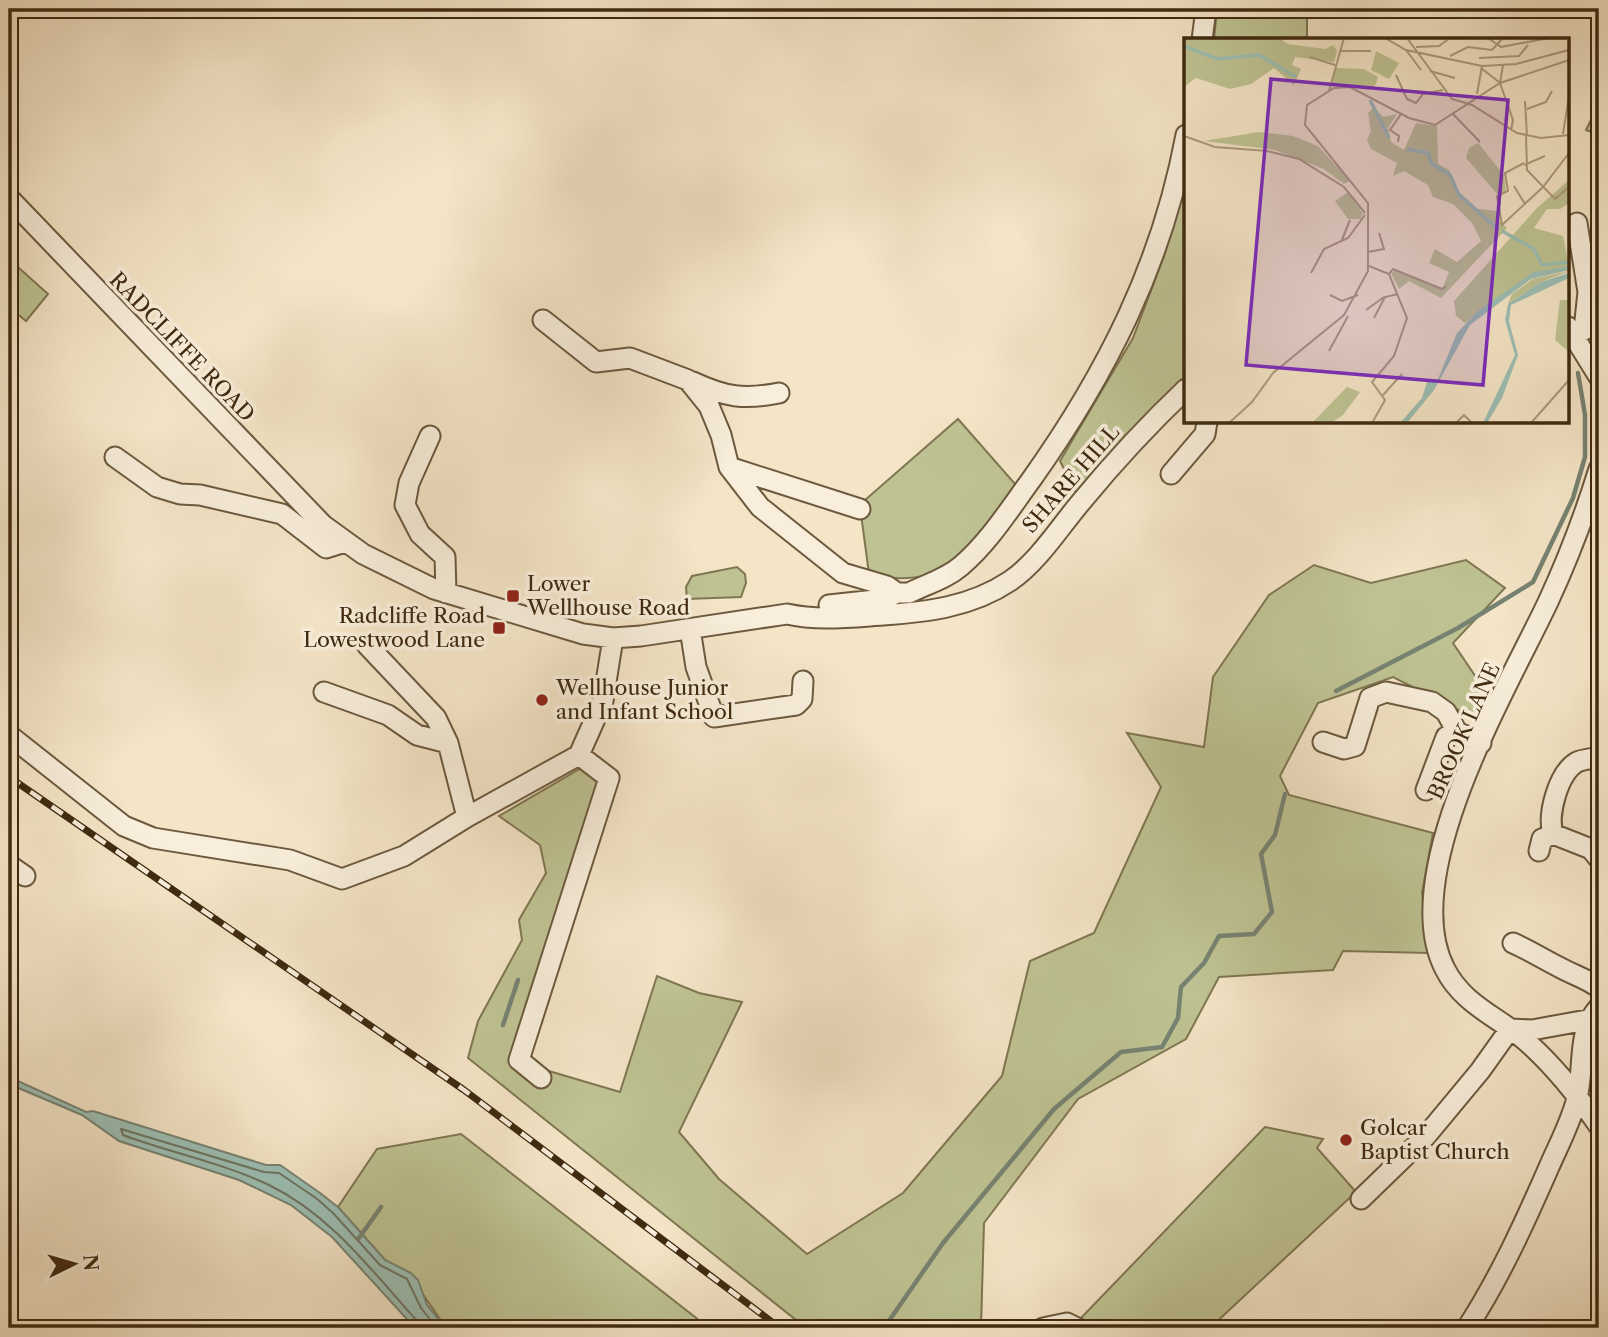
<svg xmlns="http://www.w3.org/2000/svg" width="1608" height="1337" viewBox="0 0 1608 1337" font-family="'Libre Caslon Text',serif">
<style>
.green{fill:#bfc393;stroke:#7f7652;stroke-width:2}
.water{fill:#9cbfb4;stroke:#778372;stroke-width:2}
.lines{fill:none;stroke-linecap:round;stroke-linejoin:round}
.shore{stroke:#6e7462;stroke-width:2}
.stream{stroke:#778372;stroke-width:4.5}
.minor-casing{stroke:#6c593e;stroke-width:23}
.minor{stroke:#f8eedb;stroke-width:19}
.rail-casing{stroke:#3f2a10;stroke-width:7}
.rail{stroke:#f8eedb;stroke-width:4.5;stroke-dasharray:13;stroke-linecap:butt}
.poi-dot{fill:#8f2418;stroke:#f8eedb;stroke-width:2.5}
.labels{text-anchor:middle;stroke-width:7;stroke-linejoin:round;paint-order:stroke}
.street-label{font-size:21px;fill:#3f2a10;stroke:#f8eedb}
.poi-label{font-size:21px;fill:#3f2a10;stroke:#f8eedb;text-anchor:start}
.inset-river{fill:none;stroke:#9cbfb4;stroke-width:3.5}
.inset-road{fill:none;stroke:#ac9a7e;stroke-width:2}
.view{fill:#7b2cbf;fill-opacity:0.15;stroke:#7b2cbf;stroke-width:3.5}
.inset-edge{fill:none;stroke:#3f2a10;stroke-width:3.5}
</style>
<rect width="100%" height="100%" fill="#f4e5c7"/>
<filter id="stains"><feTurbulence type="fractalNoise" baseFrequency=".00286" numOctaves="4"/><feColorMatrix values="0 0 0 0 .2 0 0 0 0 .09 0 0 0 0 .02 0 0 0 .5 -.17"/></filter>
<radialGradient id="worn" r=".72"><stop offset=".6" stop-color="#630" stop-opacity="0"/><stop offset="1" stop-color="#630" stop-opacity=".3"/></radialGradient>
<path class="green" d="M1217,9h90v31h-93z
M1599,104v31l-13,-5z
M1186,183v195l-110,115 -16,-32 73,-123 31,-82z
M9,259l39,35 -22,27 -17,-14z
M958,419l58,66c-42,57 -66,109 -147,89l-8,-60 4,-14z
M1466,560l39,28 -52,55 39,58 -14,19 -85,-43 -75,26 -38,73 9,19 144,38 -11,60 7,60 -86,-2 -10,19 -114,7 -33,62 -108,60 -94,124 -3,104 -175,1 -338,-270 10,-37 44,-81 -3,-20 27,-47 -6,-28 -41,-29 84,-49 19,19 -87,275 105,31 37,-116 42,17 43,9 -63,130 40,47 88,75 96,-61 99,-117 28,-115 64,-28 67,-146 -34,-54 77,14 9,-70 56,-82 45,-30 57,18z
M737,567l8,7 1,9 -5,14 -54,2 -1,-12 6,-11z
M1265,1127l58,12 -6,9 39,44 -146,136h-127l-3,-9z
M461,1134l248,194h-263l-24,-35 -37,-33 -47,-53 39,-58z"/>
<path class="water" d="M9,1042l4,17 -2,19 75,34 7,-1 173,54h14l40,28 18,14 47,53 26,13 7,7 9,25 19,23h-31l-83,-91 -41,-32 -52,-25 -120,-39 -37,-26 -73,-31z"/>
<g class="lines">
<path class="shore" d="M419,1328l-2,-7c-45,-50 -86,-106 -148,-136 -46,-22 -98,-32 -146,-50l-2,-6 143,43 15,1 37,25 17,15 47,52 27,14 14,29 16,20"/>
<path class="stream" d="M1336,691l122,-63 75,-46 40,-84 12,-41v-42l-7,-42
M503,1025l15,-45
M359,1238l22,-31
M884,1328l59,-85 111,-134 67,-57 41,-5 16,-29 3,-31 23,-24 15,-27 35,-2 18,-22 -11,-58 14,-19 10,-41"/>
<defs>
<path id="minor" d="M1202,40l4,-31
M9,198l314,327 40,29 71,35 149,45 30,4 28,-2 146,-22c30,7 65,3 96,1 44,-3 88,-8 127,-34 28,-19 49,-53 71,-79 33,-40 67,-77 105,-113
M1577,223l11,69 -4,38
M543,320l53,42 34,-4 58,22 21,26 12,29 8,32 31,40 83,66 44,13 10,7
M1568,327l31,50
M693,382c32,15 51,18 86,11
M430,436l-21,47 -4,22 15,29 25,23 1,36
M115,457l42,30 23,7 20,1 82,19 44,34 19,-6
M729,467l131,42
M1599,469c-14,45 -31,90 -51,133 -41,87 -152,273 -103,367 18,36 54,48 82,73 27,24 51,54 72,84
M1171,474l34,-40 2,-12
M909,593c18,-9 37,-14 52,-27 28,-24 48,-56 70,-86 76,-107 131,-216 155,-345
M829,605l56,-6 12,-6h8
M690,629l6,38 18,50 82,-12 6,-6 1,-18
M367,645l69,73 12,25
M324,692l64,23 29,20 31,8 19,74
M9,735l115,91 29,12 137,22 52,19 62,-23 63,-39 112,-62 24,-54 10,-63
M1323,742l21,7 11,-3 15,-48 16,-6 46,10 14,10 11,20 24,11
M1599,757c-7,2 -16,2 -22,5 -19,11 -30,53 -24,72l38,15 8,10
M1426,790l20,-53 11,-5
M1539,851l3,-12 11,-5
M9,865l16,11
M1513,943c16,7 30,16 46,24 14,8 27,11 40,21
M1510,1029l22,1 55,-10
M541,1078l-22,-18 90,-282 -30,-23
M1361,1199l65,-63 54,-65 30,-42
M1043,1328l24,-5 10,5
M1467,1328c33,-51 58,-106 82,-161 10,-23 22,-45 28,-69 8,-32 -1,-65 22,-91"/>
</defs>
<use href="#minor" class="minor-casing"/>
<use href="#minor" class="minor"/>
<defs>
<path id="rail" d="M9,777l455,313 316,238"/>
</defs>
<use href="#rail" class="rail-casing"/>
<use href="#rail" class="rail"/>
</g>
<g class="poi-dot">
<rect x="506" y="589" width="14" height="14" rx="3.5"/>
<rect x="492" y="621" width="14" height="14" rx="3.5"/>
<circle cx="542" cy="700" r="7"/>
<circle cx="1346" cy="1140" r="7"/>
</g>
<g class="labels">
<g class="street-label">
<text transform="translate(182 347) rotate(46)" y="7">RADCLIFFE ROAD</text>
<text transform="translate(1071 479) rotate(-49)" y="7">SHARE HILL</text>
<text transform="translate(1464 731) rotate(-66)" y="7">BROOK LANE</text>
</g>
<g class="poi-label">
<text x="527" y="591">Lower<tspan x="527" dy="24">Wellhouse Road</tspan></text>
<text x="485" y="623" text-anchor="end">Radcliffe Road<tspan x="485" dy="24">Lowestwood Lane</tspan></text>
<text x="556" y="695">Wellhouse Junior<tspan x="556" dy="24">and Infant School</tspan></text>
<text x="1360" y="1135">Golcar<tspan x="1360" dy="24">Baptist Church</tspan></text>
</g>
</g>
<g transform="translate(1184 38)">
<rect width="385" height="385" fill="#f4e5c7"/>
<path d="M0,0h95l9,6 37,5 8,-4 4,6 -3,11 -39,-5 -3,8 9,4 -7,16 -20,-17 -23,16 -21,5 -34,-11 -11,8zM192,13l23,12 -10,16 -18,-9zM151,30l29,1 14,8 -2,7 -7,6 -38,-6zM190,69l9,10 14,-3 -9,14 3,14 13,8 12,-27 21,3 1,38 11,6 9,21 20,18 19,2 2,10 8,7 -66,70 -32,-17 -10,8 -8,-16 4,-3 47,20 7,-18 -20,-9 6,-14 22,13 24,-21 -9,-18 -19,-19 -20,-7 -5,-12 -24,-14 -11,5 4,-13 -26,-14 -4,-9 4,-9 -3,-18zM75,94l34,4 25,10 32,35 -6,3 -20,-15 -49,-19 -71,-9zM294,105l26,32 2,17 -9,2 -31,-36 3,-10zM385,142v23l-9,6h-13l-13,19 29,8 6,30 -38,8 -66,49 -9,-7 -2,-15 82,-92zM164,154l15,22 -2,5h-13l-13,-18zM385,233l-28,11 -33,22 4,-10 21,-15zM376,262h9v52l-14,-12zM163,349l13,5 -17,23 -12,8h-19z" fill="#bfc393"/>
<path d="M385,228v4l-38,9 -61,46 -36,65 -27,33h-7l22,-25 5,-16 11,-3 19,-46 21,-22 55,-39zM385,235v5l-58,27 -2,16 9,34 -16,43 -15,25h-4l32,-68 -10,-35 3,-16 33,-22z" fill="#9cbfb4"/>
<path class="inset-river" d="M0,8l33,13 42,-4 37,22M186,62l19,38M223,111l21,4 3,10 19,12 9,20 40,35M318,193l32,18 8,16 27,-3"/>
<path class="inset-road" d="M201,0l21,12 76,16 34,-2 53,-14M223,0l45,61 20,6 45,28 24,5 28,-3M304,0l13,9 48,-9M232,9l23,-1 11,-8M222,12l15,20M155,13h32M266,18l18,-9 24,3 11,-12M126,19l25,8M295,20l40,-2 9,-11M319,27l-3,18 13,37 -2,10M297,30l18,14M246,33l25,7M212,37l11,24 9,4 7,-9 20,-4M145,53l15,-53M293,56l5,-28M341,63l2,35M343,71l19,-7 6,-11M268,75l28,29M379,96l6,-38M342,97l1,35 28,29 14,-12M0,98l31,11 52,4 32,8 45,28 21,26M214,104l1,-6 -9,-6 11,-16M340,125l-19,10 3,18 -11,5 5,29 41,-38 26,-34M340,127l21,-9M330,148l11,18M157,204l9,-22M184,214l16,-3 -5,-16M185,228l20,8 18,44 -13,38 -22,26 13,18 -13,23M127,235l13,-24 24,-11 17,-23M205,236l4,-5 49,20 4,-3M146,257l12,6 16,-6M182,272l18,-13M190,280l11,-21 13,-3M145,313l19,-35M199,357l19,-21M45,385l23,-21 21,-29 71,-58 24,-44v-68l-63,-78 2,-20 27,-17 16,-1 59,31 26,7 65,-42 69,-23M272,385l8,-8 8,8M347,385l38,-43"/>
<path class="view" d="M87,41l237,21 -25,285 -237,-20z"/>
<rect width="385" height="385" class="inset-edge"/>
</g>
<rect width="1608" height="1337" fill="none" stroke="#f4e5c7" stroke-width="35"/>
<rect x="10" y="10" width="1587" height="1316" fill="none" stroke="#3f2a10" stroke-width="3.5"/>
<rect x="18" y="18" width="1573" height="1302" fill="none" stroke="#3f2a10" stroke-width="2"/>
<g transform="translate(74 1264) rotate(85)" stroke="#f8eedb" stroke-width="5" paint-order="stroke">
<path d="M0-5L12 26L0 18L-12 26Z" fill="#3f2a10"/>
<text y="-10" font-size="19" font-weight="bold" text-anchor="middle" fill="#3f2a10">N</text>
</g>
<rect width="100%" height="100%" filter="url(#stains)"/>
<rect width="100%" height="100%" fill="url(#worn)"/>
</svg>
